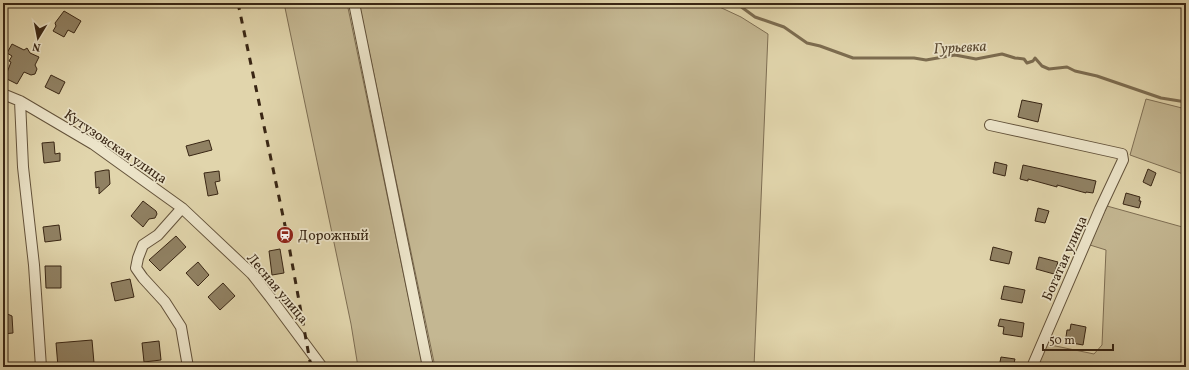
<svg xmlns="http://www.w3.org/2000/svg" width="1189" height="370" viewBox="0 0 1189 370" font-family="Vollkorn,serif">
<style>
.green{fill:#c4b792;stroke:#7e6e53}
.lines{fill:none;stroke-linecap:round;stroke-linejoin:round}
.stream{stroke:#7c6c50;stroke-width:3}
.building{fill:#908163;stroke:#392614}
.minor-casing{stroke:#63523a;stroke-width:12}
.minor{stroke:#ece4c9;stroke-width:10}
.rail{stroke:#392614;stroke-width:3;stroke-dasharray:7 7;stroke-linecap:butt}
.labels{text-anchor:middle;stroke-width:3.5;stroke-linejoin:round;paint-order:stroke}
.street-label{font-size:14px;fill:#392614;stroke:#ece4c9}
.poi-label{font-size:14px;fill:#392614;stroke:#ece4c9;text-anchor:start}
.water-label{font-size:15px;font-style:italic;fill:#5a4932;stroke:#ece4c9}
</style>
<rect width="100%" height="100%" fill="#e1d5ac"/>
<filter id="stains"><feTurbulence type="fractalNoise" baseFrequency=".005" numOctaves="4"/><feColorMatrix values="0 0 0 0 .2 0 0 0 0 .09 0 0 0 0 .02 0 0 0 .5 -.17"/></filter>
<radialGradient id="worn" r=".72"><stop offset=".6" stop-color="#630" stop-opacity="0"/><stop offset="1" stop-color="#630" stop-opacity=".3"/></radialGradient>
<path class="green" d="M284,3h63l76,364h-65l-7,-43z
M359,3h352l30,14 27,17 -14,333h-319z
M1146,99l40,10v66l-56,-20z
M1107,206l79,22v139h-150l10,-23 48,10 8,-9 4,-95 -16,-5z"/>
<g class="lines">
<path class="stream" d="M736,3l19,14 29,10 23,16 13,3 33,12h61l12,2 29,-5 21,4 26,-5 13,4 9,1 3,4 6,-2 2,-3 7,8 7,3 18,-2 8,4 22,5 64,22 25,4"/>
</g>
<path class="building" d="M64,11l17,10 -7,12 -6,-3 -4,7 -11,-6 3,-5 -1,-3z
M12,44l12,6 3,-2 3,5 9,4 -4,8 2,4 -2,5 -4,1 -7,-3 -7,12 -12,-6 6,-16 -2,-1 3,-5 -5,-3z
M51,75l14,7 -6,12 -14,-7z
M1022,100l20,4 -4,18 -20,-5z
M209,140l3,10 -23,6 -3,-10z
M54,142l1,12 5,-1v8l-16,2 -2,-20z
M995,162l12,3 -2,11 -12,-3z
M1023,165l73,16 -3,12 -7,-1v1l-29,-8v2l-29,-8v2l-8,-2z
M1148,169l8,4 -5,13 -8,-4z
M106,170h3l1,14 -11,10v-7l-3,1 -1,-16z
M219,171l1,10 -5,1 3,12 -10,2 -4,-23z
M1126,193l14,4 -1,4h2l-2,7 -16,-4z
M143,201l13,10 1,3 -2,4 -6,1 -6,8 -12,-11z
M1038,208l11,3 -4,12 -10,-2z
M59,225l2,15 -16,2 -2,-15z
M176,236l10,11 -26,24 -11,-11z
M993,247l19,5 -3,12 -19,-4z
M280,249l4,24 -12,2 -3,-24z
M1039,257l19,5 -4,12 -18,-5z
M198,262l11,13 -11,11 -12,-13z
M45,266h16v22h-15z
M130,279l4,18 -19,4 -4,-18z
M223,283l12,13 -15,14 -12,-13z
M1004,286l21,4 -3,13 -21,-4z
M3,312l9,4 1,17 -10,1z
M1000,319l24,4 -2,14 -19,-3 1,-7 -6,-1z
M1071,324l15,3 -3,18 -11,-2 1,-5 -7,-1 1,-7h3z
M92,340l2,23 -36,4 -2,-24z
M159,341l2,19 -17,2 -2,-19z
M1001,357l14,2 -2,8h-14z"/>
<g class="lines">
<defs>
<path id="minor" d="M354,3l74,364
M3,94l17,7 73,43 89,64 70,66 18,23 52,70
M20,101l3,66 11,98 7,102
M990,125l132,29 1,6 -23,49 -68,158
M182,208l-24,27 -15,10 -5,13 -2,10 7,10 22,24 16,25 7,40"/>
</defs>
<use href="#minor" class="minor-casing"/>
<use href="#minor" class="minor"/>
<path class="rail" d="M238,3l49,232 24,132"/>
</g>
<defs>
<symbol id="station-disc" viewBox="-11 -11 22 22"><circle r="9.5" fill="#8f2418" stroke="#ece4c9"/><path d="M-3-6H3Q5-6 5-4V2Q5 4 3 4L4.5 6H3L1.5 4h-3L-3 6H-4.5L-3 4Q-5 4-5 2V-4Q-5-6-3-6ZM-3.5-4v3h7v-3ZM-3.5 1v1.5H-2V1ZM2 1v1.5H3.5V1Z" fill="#fff"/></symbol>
</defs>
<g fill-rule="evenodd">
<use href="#station-disc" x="275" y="225" width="20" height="20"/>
</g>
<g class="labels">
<g class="street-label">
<text transform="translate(116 146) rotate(34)" y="5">Кутузовская улица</text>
<text transform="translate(1064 258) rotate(-66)" y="5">Богатая улица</text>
<text transform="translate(278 288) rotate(50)" y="5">Лесная улица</text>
</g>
<g class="poi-label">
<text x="298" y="240">Дорожный</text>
</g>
<g class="water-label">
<text transform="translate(960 47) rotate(-3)" y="5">Гурьевка</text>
</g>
</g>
<rect width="1189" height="370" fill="none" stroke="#e1d5ac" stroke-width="16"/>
<rect x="4" y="4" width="1181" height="362" fill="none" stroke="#392614" stroke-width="2"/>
<rect x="8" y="8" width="1173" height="354" fill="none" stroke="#392614"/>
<g transform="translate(38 38) rotate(190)" stroke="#ece4c9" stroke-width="3" paint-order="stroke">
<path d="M0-3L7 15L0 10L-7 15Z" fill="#392614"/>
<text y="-6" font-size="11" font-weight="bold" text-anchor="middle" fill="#392614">N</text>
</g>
<path d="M1043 344v6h70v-6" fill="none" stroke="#392614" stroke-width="2"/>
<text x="1049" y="344" font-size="12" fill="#392614" stroke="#ece4c9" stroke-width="3" paint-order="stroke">50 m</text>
<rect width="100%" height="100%" filter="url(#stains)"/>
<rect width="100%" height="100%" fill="url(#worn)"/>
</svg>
